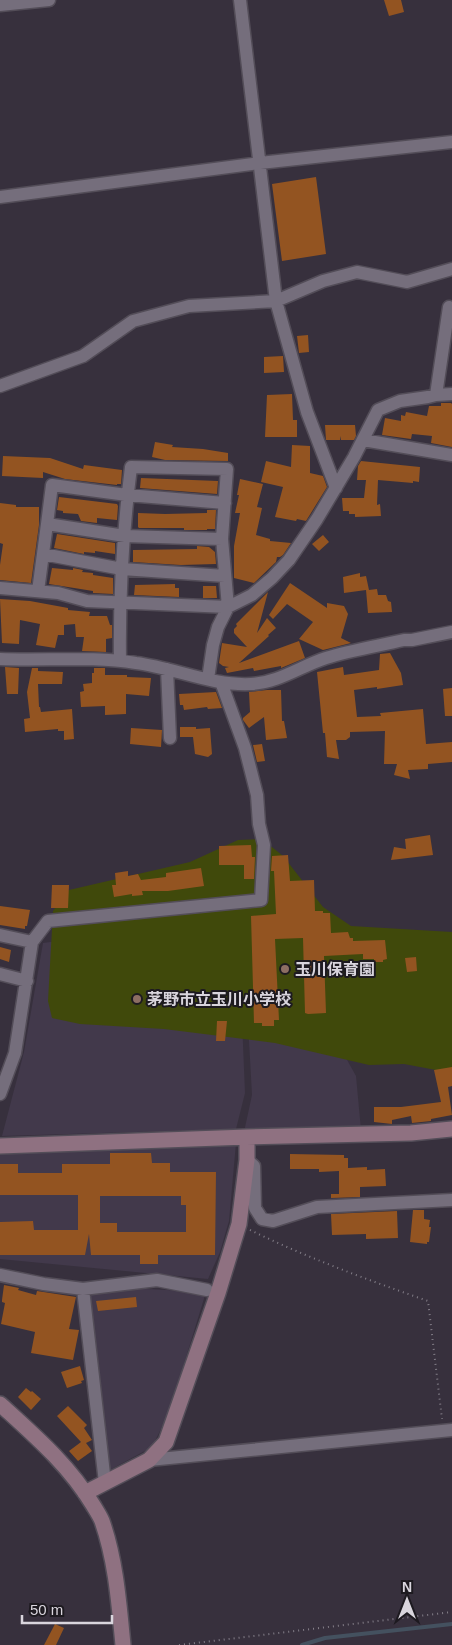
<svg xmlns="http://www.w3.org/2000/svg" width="452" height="1645" viewBox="0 0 452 1645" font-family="Helvetica,'Noto Sans JP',sans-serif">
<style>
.built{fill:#42394b}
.green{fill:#40490b}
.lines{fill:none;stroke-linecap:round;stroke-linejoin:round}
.stream{stroke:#44515f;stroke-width:4}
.building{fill:#935421;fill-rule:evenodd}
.street-casing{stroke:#534d58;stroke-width:15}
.secondary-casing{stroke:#534d58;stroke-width:18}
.path{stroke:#837e88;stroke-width:2;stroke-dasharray:1 4;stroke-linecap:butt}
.street{stroke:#756e7c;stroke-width:12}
.secondary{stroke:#8f7181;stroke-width:15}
.education-dot{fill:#8d6e63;stroke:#1d1a20;stroke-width:2}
.labels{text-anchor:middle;stroke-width:4;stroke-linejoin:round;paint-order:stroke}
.poi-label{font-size:16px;font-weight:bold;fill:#d9d5dd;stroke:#1d1a20;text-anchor:start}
</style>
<rect width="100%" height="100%" fill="#37303d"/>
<path class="built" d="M242,913l85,111 29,52 5,54 -117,2 8,-37z
M223,919l16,28 6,146 -9,36 -234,7 22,-84 19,-109z
M236,1143l-7,78 -9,31 -12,27 -208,-20v-111z
M88,1286l118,6 -37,121 -17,34 -44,24z"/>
<path class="green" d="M262,839l21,17 40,51 28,19 101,6v141l-48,-9 -35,1 -94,-22 -111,-14 -84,-5 -28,-6 -4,-17 5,-90 16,-21 121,-28 48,-22z"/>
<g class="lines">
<path class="stream" d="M302,1645l23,-7 127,-14"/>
</g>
<path class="building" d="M384,0h17l3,12 -15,4z
M316,177l10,77 -44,7 -10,-77z
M308,335l1,17 -10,1 -2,-17z
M283,356l1,16 -20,1v-16z
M292,394l1,26h4v17h-32l2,-42z
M441,403h10l1,1v43l-21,-4 1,-7 -20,-2 -1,5 -29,-4 3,-17 16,3v-6l4,1 1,-4 21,4 2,-10h12z
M325,425h30l1,11 -2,4h-13v-4l-1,4h-14z
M155,442l18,3 -1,2 31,2 25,4v8l-63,-1 -13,-3z
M292,445l18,1v27l13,3 4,11 -21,34 -9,-2 -1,2 -21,-4 8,-30 -22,-5 5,-21 25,6z
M3,456l47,2 33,11 1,-4 38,5 -1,14h-4v1l-52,-6 -22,-7v6l-41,-2z
M361,461l59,6 -1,15 -6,-1v2l-35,-3 -1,25 3,-1 1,12 -26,1v-3h-6v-3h-6l-1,-13h22l2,-18h-9l1,-14z
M141,478l77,3 -1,13 -77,-6z
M240,479l23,5 -6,23 5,1 -6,27 14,4v2l21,2 -8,12 -3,2h-3l-1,5 -22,21 -20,-5v-32l6,-33h-5l4,-18h-2z
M59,497l58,7 1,2 -1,14 -20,-2v5l-16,-2 -3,-7 -15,-1v-2l-6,-1z
M0,503l16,2v2h23v18l-8,58 -31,-3v-15l3,-21 -3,-1z
M207,510h9l-1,19h-8v1h-23v-2h-45l-1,-1v-14l27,1 42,-1z
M57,534l58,9v11l-20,-3v2l-11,-1v2l-30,-6z
M323,535l6,7 -10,9 -7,-7z
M197,546l12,1 6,5 1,12 -35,1 -48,-3v-12l64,-1z
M52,568l21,2v-2l10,2 -1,2 11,1v2l20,3v16l-20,-1v-2l-44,-7z
M360,573v4l6,-1 3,14 8,-1 1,6h8l2,6 3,1 1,10 -24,1 -2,-23 -22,3 -1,-16z
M290,583l37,25v-5l17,3 4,8 -7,24 10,5 -28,7 -24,-11 14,-17 -26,-18 -14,15 -4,-4z
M175,584v4h4v9l-45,-2 1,-10z
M203,586h13l1,12h-14z
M268,592l-11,41 10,-15 9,10 -8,7 1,1 -30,27 60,-22 6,17 -24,10v-2l-27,5 -1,-3 -26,5 -2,-5 4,-1 -6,-1 -4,-3 3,-20 25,4 -13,-14v-4l3,-3 -1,-2z
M0,599l30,2 38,7v2l22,2 -1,4h18l3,9h2v13l-6,1v13l-24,-1 2,-14h-8l-1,-13 -11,1v10h-6l-3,13 -19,-3 4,-21 -20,-4 -1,24 -17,-1z
M390,653l11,20 2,12 -26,4v-2l-23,3 3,27 24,-1 -1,-3 43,-4 3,35 26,-2v20l-24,2v5l-20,1 2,9 -16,-4 3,-11h-13l1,-33 -35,1v5l-4,3h-10l3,19 -12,-2 -2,-24h-2l-6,-61 26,-5 1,8 35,-5 1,-16z
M5,667l14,1 -1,26h-11z
M32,668h6v3l25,1 -1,12h-24l1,23h1l1,5 31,-3 2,30 -10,1v-9h-6v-2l-33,3 -1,-13 6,-1 -3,-26z
M94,668h11v7h22v2l24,1 -2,18 -23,-2v20l-21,1v-9l-24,1 -1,-15 4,-1 -1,-7 9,-1v-10h2z
M452,688v28h-7l-2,-27z
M267,690h14l1,31h2l3,17 -21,2 -2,-23 -15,11 -6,-8v-2l7,-6 -1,-20z
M216,692l6,16 -14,1 -1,-2 -23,3 -1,-5h-3l-1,-11z
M180,727h16v2l14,-1 2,26 -4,3 -13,-3 -2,-17h-13z
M131,728l31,2 -1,17 -31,-3z
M262,744l3,17 -8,1 -4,-17z
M430,835l3,20 -42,5 3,-13 12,2 -1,-10z
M251,845l1,12h3l-1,22h-10v-14h-25v-19z
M288,855l2,26 24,-1 1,31h8v2h7l1,20 17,-1 2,6h3v3l32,-1 2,19 -4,1v2h-9v-3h-11v-5l-39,2 2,57 -18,1 -3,-1 -2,-75 -28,1 4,81h-5v6h-12v-3h-8l-3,-107 25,-2 -2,-43h-3l1,-15z
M201,868l3,18 -36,5h-26l1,4 -11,1v-2l-18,3 -2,-12h4l-1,-12 13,-2v5l10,-2 3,6 25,-3v-4z
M52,885h17l-1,23h-17z
M0,906l30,4 -3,16h-2v3l-25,-4z
M0,947l11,3 -2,12 -9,-3z
M416,957l1,14 -10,1 -2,-14z
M217,1021h10l-2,20h-9z
M452,1067v19l-4,1 4,28 -21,4v2l-19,2 -1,-7 -19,4v4l-18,-2v-15h27l40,-5 -7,-32z
M110,1153h41l1,10h18v9h46l-1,83h-57v9h-18v-9h-49l-2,-21 -4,21h-85v-33l33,-1 1,9h44v-35h-78v-31h18v9h44v-9h48zM100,1196h81v9h5v27h-69v-9h-17z
M290,1154l54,1v3h4v10l19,-1v3l18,-1 1,17 -26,1v10l-29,1v-4h8v-23l-20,1v-3h-29z
M413,1210h11v9l6,1 -1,7h2l-2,15h-2v2l-17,-2z
M397,1211l1,27 -32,1v-5l-34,1 -1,-21z
M4,1285l15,3 -1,2 18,5 1,-4 39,6 -7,32 10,1 -6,30 -42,-7 4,-21 -34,-8 4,-21 -3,-1v-2z
M136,1297l1,10 -39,4 -2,-10z
M80,1366l4,14 -3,1 1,2 -15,5 -6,-16z
M26,1388l5,4 1,-1 9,8 -10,11 -13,-13z
M68,1406l19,19 -3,3 8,12 -6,3 6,8 -14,10 -9,-10 12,-9 -24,-26z
M55,1624l9,4 -8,17h-12z"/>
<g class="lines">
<defs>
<path id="street" d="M240,0l36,301 31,111 29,76
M0,5l49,-5
M0,197l260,-34 192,-21
M0,386l83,-30 50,-35 56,-15 87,-5 47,-20 34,-9 50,10 45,-13
M436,395l16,-1
M363,440l89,15
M43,554l79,15 103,7
M0,588l58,5 29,8 141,6 24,-12 20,-17 17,-18 28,-41 37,-62 24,-47 22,-9 28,-4 8,-2 13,-88
M38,591l9,-67
M0,659c45,2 91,-3 136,4 39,5 76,23 115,21 27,-1 50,-18 75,-26 25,-8 52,-12 78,-18h8l40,-8
M120,661c-1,-65 3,-130 11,-194l96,2 -5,70 -97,-3 -78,-12 5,-39 75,10 98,8
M167,669l3,69
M208,679l5,-34 5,-18 10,-20 -6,-68
M0,935l32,7
M0,974l27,7
M0,1094l15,-41 17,-111 16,-21 213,-21 3,-55 -5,-21 -2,-29 -12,-47 -24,-66
M247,1160l7,6 1,42 7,11 11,2 44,-14 135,-7
M0,1275l44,9 39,5 74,-9 50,10
M83,1289l22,194
M149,1460l303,-30"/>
<path id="secondary" d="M0,1146l247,-9 164,-4 41,-4
M0,1404c34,31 69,61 93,101 3,5 7,11 9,16 14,40 17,83 21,124
M85,1493l64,-33 17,-18 52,-149 21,-69 8,-64v-23"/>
</defs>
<use href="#street" class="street-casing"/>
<use href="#secondary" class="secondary-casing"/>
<path class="path" d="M250,1230c58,28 118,50 178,71l14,118
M179,1645l273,-33"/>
<use href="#street" class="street"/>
<use href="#secondary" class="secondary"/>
</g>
<g class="education-dot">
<circle cx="285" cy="969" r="5"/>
<circle cx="137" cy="999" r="5"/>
</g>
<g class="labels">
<g class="poi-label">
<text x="295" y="975">玉川保育園</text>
<text x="147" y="1005">茅野市立玉川小学校</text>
</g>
</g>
<g transform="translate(407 1600)" stroke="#1d1a20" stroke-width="4" paint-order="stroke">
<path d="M0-4L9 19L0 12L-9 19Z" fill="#d9d5dd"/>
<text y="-8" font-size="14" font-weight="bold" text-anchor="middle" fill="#d9d5dd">N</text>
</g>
<path d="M22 1615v8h90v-8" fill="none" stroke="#d9d5dd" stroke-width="2.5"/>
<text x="30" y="1615" font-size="15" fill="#d9d5dd" stroke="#1d1a20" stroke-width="4" paint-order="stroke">50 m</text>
</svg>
